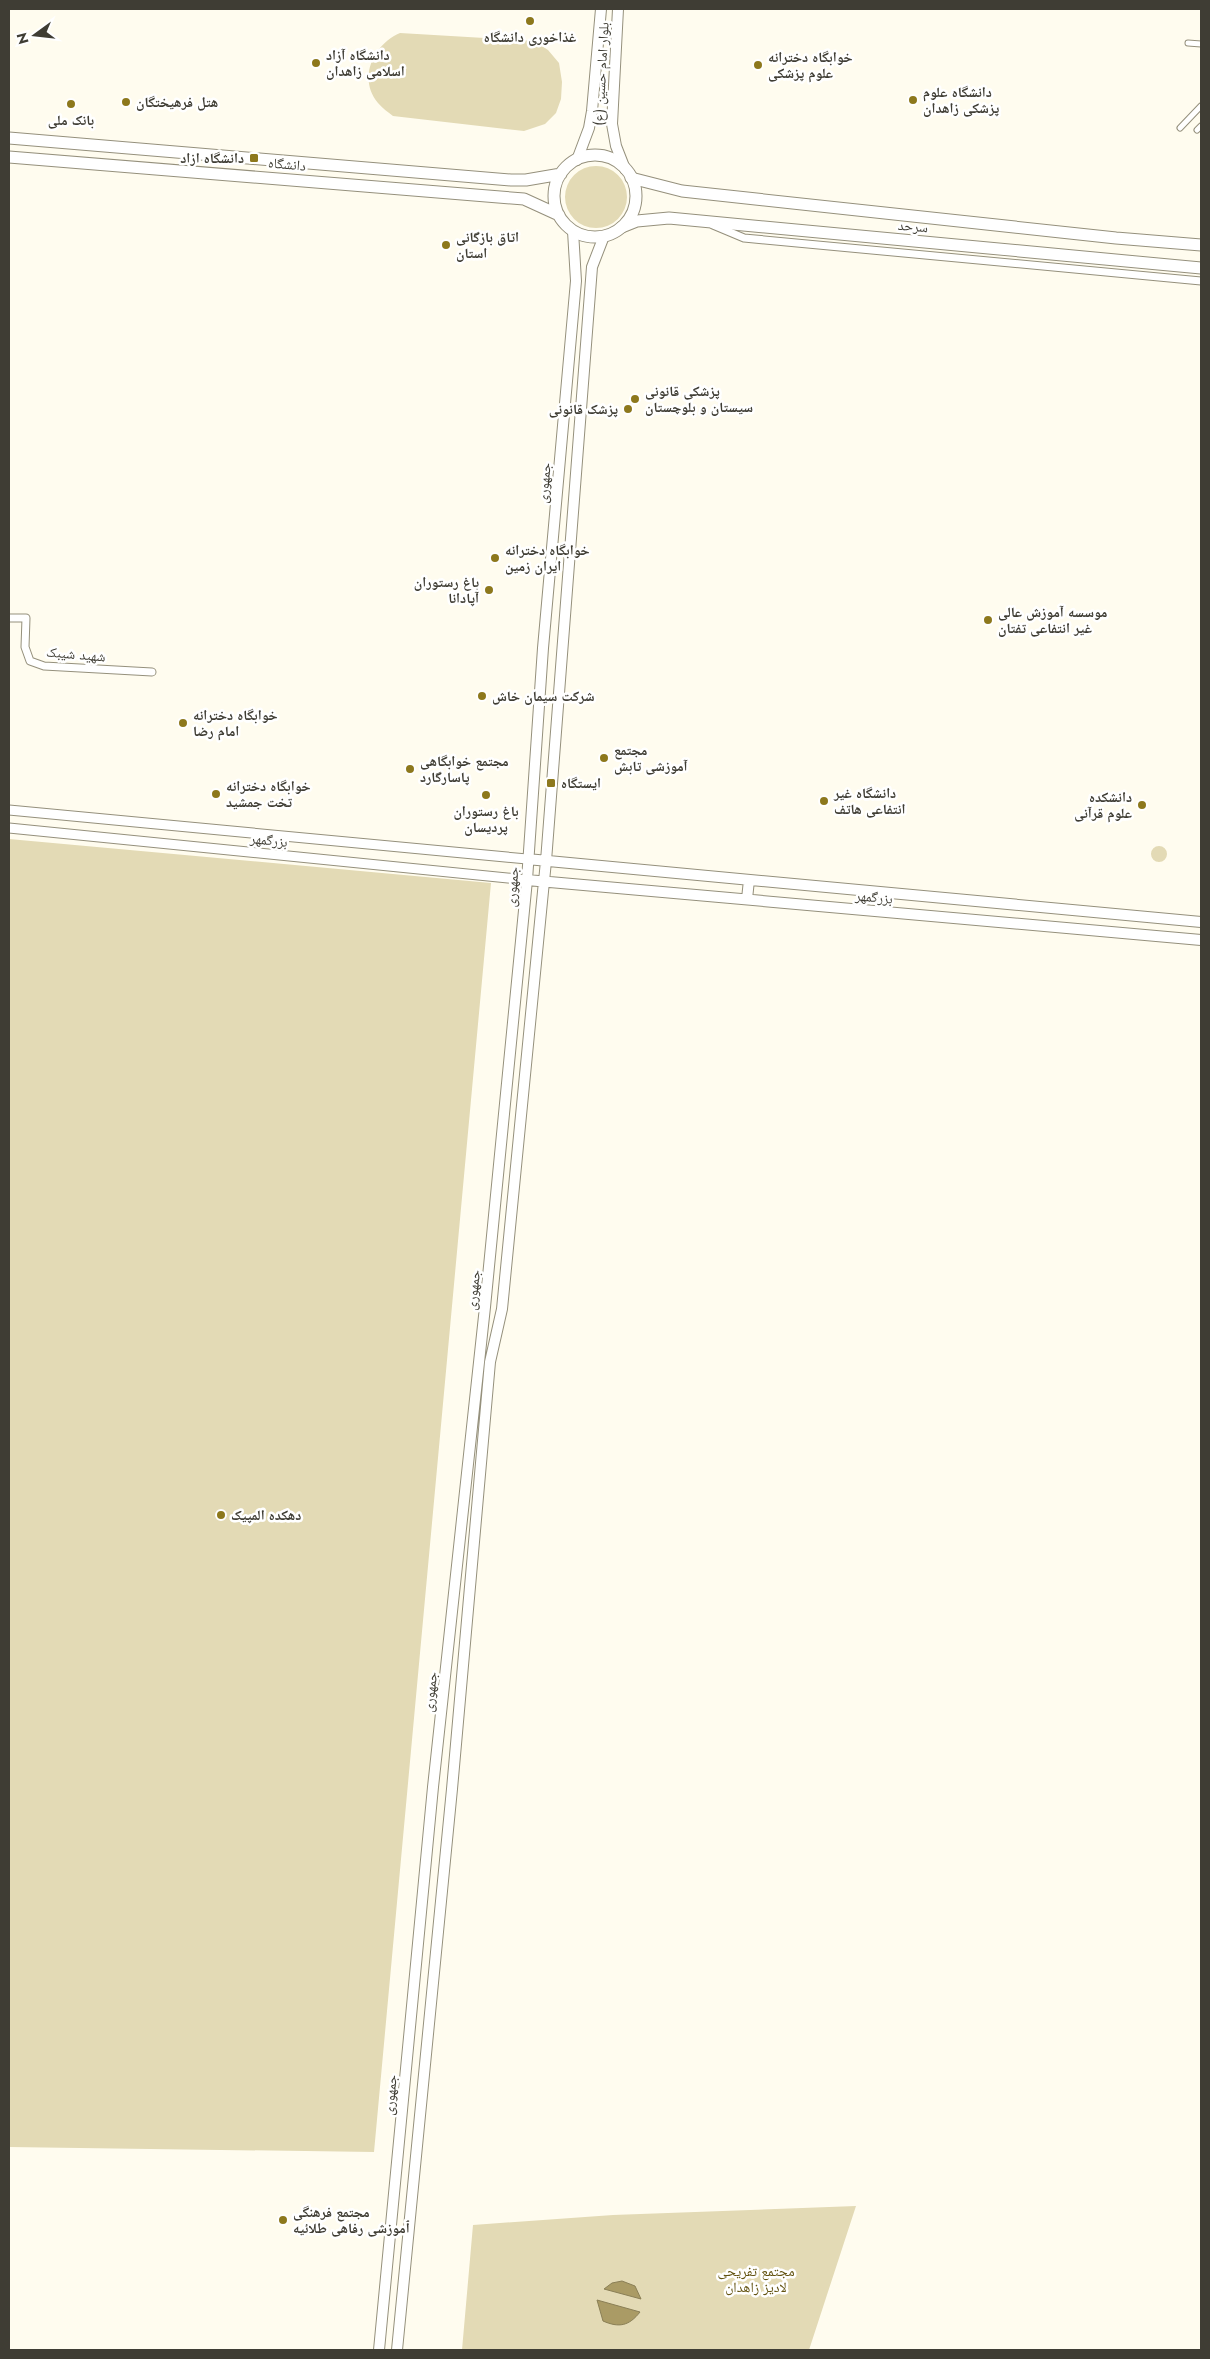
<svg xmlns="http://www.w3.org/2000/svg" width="1210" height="2359" viewBox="0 0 1210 2359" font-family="Jost,'Noto Naskh Arabic',sans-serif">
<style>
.green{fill:#e3dab5}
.water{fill:#aa9b65;stroke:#8a7f56}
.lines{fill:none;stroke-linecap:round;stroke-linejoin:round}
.pedestrian-casing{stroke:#95907c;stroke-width:7}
.minor-casing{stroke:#95907c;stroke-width:9}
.tertiary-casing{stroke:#95907c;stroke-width:11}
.secondary-casing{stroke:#95907c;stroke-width:12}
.primary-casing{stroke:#95907c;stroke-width:13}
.trunk-casing{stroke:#95907c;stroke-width:13}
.pedestrian{stroke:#fff;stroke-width:5}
.minor{stroke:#fff;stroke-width:7}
.tertiary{stroke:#fff;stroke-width:9}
.secondary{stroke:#fff;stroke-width:10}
.primary{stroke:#fff;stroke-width:11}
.trunk{stroke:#fff;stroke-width:11}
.poi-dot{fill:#8d781c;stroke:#fff;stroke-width:2}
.labels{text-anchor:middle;stroke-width:5;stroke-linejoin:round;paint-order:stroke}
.poi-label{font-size:14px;font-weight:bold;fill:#3f3d34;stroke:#fff;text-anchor:start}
.street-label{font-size:14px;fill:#3f3d34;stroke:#fff}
.park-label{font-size:14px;fill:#635311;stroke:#fff}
</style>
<rect width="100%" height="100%" fill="#fffcef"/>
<path class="green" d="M400,33l134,8 14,9 11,13 3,19 -1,17 -5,14 -11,11 -21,7 -131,-15c-5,-4 -11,-8 -15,-13 -21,-25 -4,-59 22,-70z
M565 197a31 31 0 1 1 62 0a31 31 0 1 1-62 0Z
M9,839l482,44 -117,1269 -365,-5z
M1151 854a8 8 0 1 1 16 0a8 8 0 1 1-16 0Z
M856,2206l-47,144h-347l11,-125 140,-10z"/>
<path class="water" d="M622,2281l13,5 6,13 -37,-10 8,-6z
M597,2300l43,12c-11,14 -21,16 -37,9z"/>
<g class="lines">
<defs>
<path id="pedestrian" d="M1188,43l13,1
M1180,128l21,-22
M1197,130l4,-4"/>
<path id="minor" d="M713,225l31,13 457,43
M9,618h17l-1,29 5,14 14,5 108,6"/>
<path id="tertiary" d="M9,810l518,49
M9,828l518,52"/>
<path id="secondary" d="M618,9l-6,115 4,22 9,23
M577,160l12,-32 3,-17 9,-102
M527,859l674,63
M527,880l674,60
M747,899l2,-19
M379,2350l54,-563 52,-480 42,-427 16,-232 33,-367 -3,-50
M397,2350l55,-561 38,-427 12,-53 44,-448 46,-594 12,-31"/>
<path id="primary" d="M9,138l502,42h15l35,-6
M554 196a41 41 0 1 1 82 0a41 41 0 1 1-82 0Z
M9,157l515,42 35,16"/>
<path id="trunk" d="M631,178l51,13 434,47 85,7
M622,227l15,-6 32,-3 532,50"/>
</defs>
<use href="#pedestrian" class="pedestrian-casing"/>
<use href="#minor" class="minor-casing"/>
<use href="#tertiary" class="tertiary-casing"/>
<use href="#secondary" class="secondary-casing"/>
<use href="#primary" class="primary-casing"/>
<use href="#trunk" class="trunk-casing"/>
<use href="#pedestrian" class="pedestrian"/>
<use href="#minor" class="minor"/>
<use href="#tertiary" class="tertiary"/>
<use href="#secondary" class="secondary"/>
<use href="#primary" class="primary"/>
<use href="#trunk" class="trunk"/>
</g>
<g class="poi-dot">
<circle cx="530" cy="21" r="5"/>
<circle cx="316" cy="63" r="5"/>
<circle cx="758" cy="65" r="5"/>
<circle cx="913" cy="100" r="5"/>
<circle cx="126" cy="102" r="5"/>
<circle cx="71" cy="104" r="5"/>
<rect x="249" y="153" width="10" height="10" rx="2.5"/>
<circle cx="446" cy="245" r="5"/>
<circle cx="635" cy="399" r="5"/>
<circle cx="628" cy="409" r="5"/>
<circle cx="495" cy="558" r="5"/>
<circle cx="489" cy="590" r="5"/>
<circle cx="988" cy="620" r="5"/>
<circle cx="482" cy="696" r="5"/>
<circle cx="183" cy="723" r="5"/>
<circle cx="604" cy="758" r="5"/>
<circle cx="410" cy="769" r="5"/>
<rect x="546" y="778" width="10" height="10" rx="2.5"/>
<circle cx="216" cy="794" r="5"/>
<circle cx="486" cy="795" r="5"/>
<circle cx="824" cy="801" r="5"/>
<circle cx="1142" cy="805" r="5"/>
<circle cx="221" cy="1515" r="5"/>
<circle cx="283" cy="2220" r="5"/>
</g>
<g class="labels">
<g class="poi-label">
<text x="530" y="42" text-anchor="middle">غذاخوری دانشگاه</text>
<text x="326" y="60">دانشگاه آزاد<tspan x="326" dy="16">اسلامی زاهدان</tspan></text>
<text x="768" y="62">خوابگاه دخترانه<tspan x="768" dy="16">علوم پزشکی</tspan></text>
<text x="923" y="97">دانشگاه علوم<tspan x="923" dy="16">پزشکی زاهدان</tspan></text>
<text x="136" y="107">هتل فرهیختگان</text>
<text x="71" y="125" text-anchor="middle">بانک ملی</text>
<text x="244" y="163" text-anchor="end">دانشگاه ازاد</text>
<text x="456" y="242">اتاق بازگانی<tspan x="456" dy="16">استان</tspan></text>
<text x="645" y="396">پزشکی قانونی<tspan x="645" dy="16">سیستان و بلوچستان</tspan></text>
<text x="618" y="414" text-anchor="end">پزشک قانونی</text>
<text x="505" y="555">خوابگاه دخترانه<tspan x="505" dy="16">ایران زمین</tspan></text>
<text x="479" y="587" text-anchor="end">باغ رستوران<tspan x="479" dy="16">آپادانا</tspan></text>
<text x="998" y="617">موسسه آموزش عالی<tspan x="998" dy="16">غیر انتفاعی تفتان</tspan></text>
<text x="492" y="701">شرکت سیمان خاش</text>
<text x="193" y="720">خوابگاه دخترانه<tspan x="193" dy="16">امام رضا</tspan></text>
<text x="614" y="755">مجتمع<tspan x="614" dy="16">آموزشی تابش</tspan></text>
<text x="420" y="766">مجتمع خوابگاهی<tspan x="420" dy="16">پاسارگارد</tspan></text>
<text x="561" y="788">ایستگاه</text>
<text x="226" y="791">خوابگاه دخترانه<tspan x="226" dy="16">تخت جمشید</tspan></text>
<text x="834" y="798">دانشگاه غیر<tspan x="834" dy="16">انتفاعی هاتف</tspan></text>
<text x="1132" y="802" text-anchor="end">دانشکده<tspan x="1132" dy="16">علوم قرآنی</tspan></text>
<text x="486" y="816" text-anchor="middle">باغ رستوران<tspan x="486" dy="16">پردیسان</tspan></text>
<text x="231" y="1520">دهکده المپیک</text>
<text x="293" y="2217">مجتمع فرهنگی<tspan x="293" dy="16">ٱموزشی رفاهی طلائیه</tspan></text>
</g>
<g class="street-label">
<text transform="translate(601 74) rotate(-87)" y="5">بلوار امام حسین (ع)</text>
<text transform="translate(287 164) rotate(5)" y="5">دانشگاه</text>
<text transform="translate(913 226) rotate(5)" y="5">سرحد</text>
<text transform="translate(544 483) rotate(-85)" y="5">جمهوری</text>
<text transform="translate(76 654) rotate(5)" y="5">شهید شیبک</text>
<text transform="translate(269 840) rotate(6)" y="5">بزرگمهر</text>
<text transform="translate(512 887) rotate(-86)" y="5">جمهوری</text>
<text transform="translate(874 897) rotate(5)" y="5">بزرگمهر</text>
<text transform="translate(473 1290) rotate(-84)" y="5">جمهوری</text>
<text transform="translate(430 1692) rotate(-84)" y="5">جمهوری</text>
<text transform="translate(390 2095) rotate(-85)" y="5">جمهوری</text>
</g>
<g class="park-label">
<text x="756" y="2276">مجتمع تفریحی<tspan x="756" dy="16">لادیز زاهدان</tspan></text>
</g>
</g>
<rect width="1210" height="2359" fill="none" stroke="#3f3d34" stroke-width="20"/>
<g transform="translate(35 35) rotate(255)" stroke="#ffffff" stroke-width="4" paint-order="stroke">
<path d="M0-4L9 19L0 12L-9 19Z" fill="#3f3d34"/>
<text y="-8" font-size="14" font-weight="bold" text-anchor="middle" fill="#3f3d34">N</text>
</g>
</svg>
